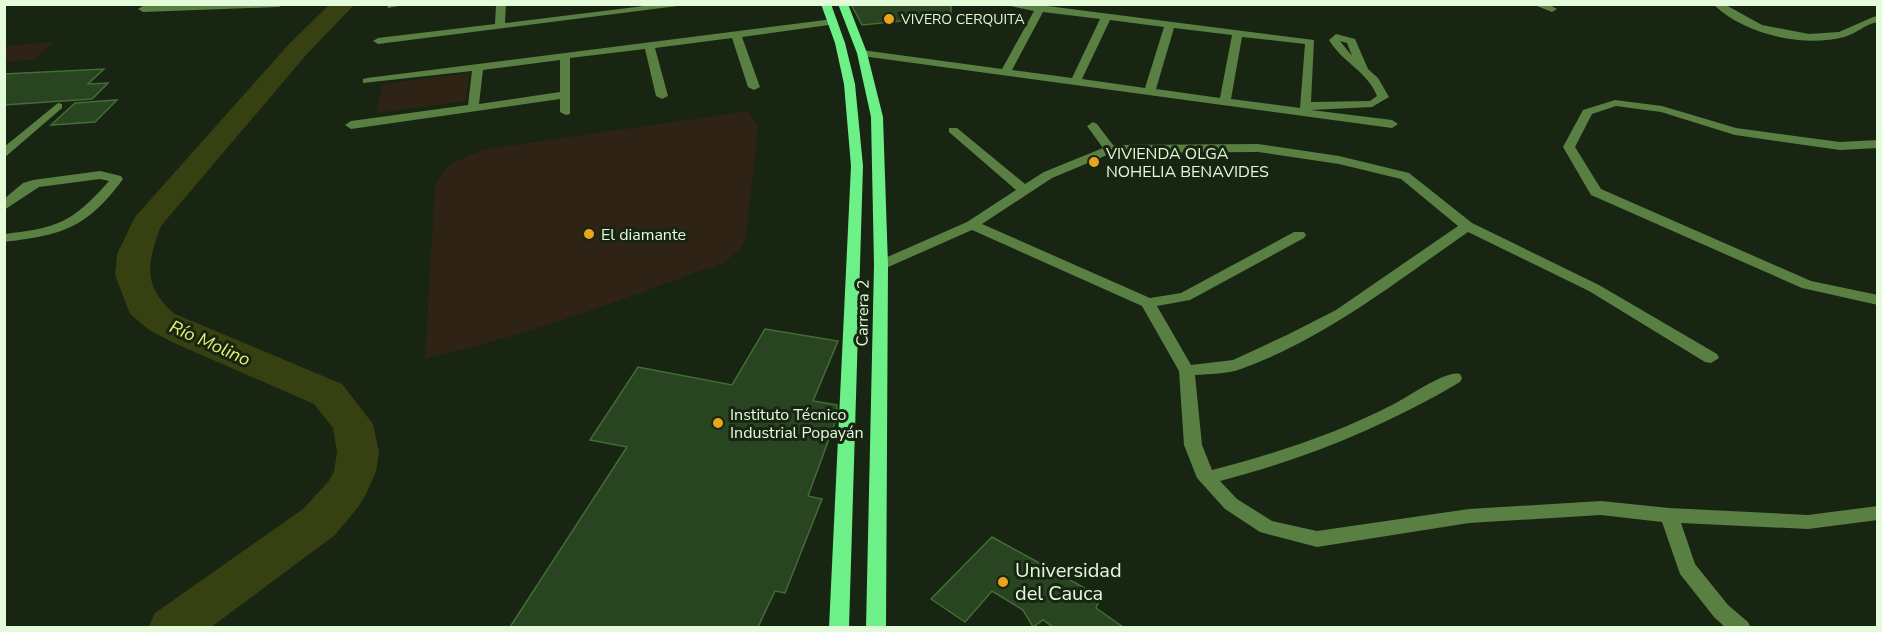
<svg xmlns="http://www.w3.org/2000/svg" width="1882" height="632" viewBox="0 0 1882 632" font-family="'Nunito Sans',sans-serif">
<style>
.green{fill:#2f2315}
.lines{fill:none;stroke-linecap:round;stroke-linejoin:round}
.river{fill:#364010;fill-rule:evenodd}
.building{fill:#284420;stroke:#416e34;stroke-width:1.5}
.minor{fill:#597f42;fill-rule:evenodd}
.major{fill:#6cf087;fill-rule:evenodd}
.poi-dot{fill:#e8a519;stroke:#172512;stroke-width:2}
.labels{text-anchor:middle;stroke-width:6;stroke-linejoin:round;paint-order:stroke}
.far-poi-label{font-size:14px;fill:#e4fbda;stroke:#172512;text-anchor:start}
.poi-label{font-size:16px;fill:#e4fbda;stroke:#172512;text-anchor:start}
.street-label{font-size:16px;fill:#e4fbda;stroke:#172512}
.water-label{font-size:18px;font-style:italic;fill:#ecf172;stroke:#172512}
.near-poi-label{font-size:20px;fill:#e4fbda;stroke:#172512;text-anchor:start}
</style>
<rect width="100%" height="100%" fill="#172512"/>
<path class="green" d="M54,42l-20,18 -29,2v-16z
M469,73l-3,28 -90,12 7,-29z
M748,111l10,17 -12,108 -4,11 -17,15c-99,36 -197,74 -300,96l10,-172c8,-22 31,-30 52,-37z"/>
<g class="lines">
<path class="river" d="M330,4h25l-48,50 -146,172c-14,37 -19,61 14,88l167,70 31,40 6,28 -3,20 -10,22 -7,12 -24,29 -125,93h-62l7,-15 148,-104 25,-27 6,-10 3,-20 -4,-24 -19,-24 -140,-61 -25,-13 -19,-16 -15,-39 2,-21 18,-37 154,-173z"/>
</g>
<path class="building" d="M851,4h100v12l-89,9z
M104,69l-16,15 20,-1 -16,16 -88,6v-31z
M117,100l-22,22 -44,3 24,-22z
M765,329l73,12 -25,60 24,4v12l-29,79 14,3 -37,94 -10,-2 -17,36h-248l117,-180 -37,-7 48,-73 94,18z
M992,537l109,60 -5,11 27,19h-70l-10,-7 -10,7 -10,-17 -31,-19 -27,31 -34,-23z"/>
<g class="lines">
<path class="minor" d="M187,4h96l-4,3 -136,5 -5,-3 5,-3z
M387,4h21l-20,4z
M496,4h10l-1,19 155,-19h33l-315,40 -5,-3 5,-3 117,-14z
M1001,4h31l282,36 -3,62 59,-1 7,-5c-9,-24 -35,-34 -48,-56l7,-6 19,5 13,30 10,9 11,19 -17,10 -61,3 81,10 6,4 -6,4 -530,-72 -5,-3 5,-3 140,19 32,-58zM1043,12l57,7 -28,59 -60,-8zM1110,20l54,7 -19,61 -63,-9zM1174,28l58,7 -12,63 -64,-9zM1242,37l63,7 -5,64 -69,-9zM1340,41l7,2 5,13z
M1532,4h16l9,5 -5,3z
M1713,4h11l38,21 47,9 30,-2 34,-15 5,-1v6c-13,2 -22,12 -34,15 -41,11 -101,-3 -131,-33z
M833,19l5,3 -2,2 -94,13 18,50 -6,3 -6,-3 -16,-49 -77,10 13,48 -6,3 -6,-3 -11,-47 -75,9v56l-4,1 -6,-3v-13l-209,30 -6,-4 6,-4 117,-16 4,-34 -109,12v-4l4,-1zM560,60v32l-81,12 4,-34z
M1615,100l47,6 74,22 104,14 38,-2v8l-38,2 -105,-15 -74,-23 -45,-6 -24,8 -17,33 26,42 210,92 67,14v10l-76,-17 -211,-93 -28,-48 20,-37z
M58,103l4,1v4l-58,50v-11z
M1093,122l4,2 16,21 145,-1 81,12 70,17 63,50 127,62 118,69 2,4 -8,5 -6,-1 -116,-71 -121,-59c-72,50 -144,107 -227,137 -14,5 -31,5 -46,6l7,70 10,25c62,-16 124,-36 182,-66 14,-7 52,-34 66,-30l2,4 -2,4c-76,45 -155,77 -240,99l17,18 35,22 45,10 152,-22 132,-8 68,7 139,7 70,-9v14l-70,9 -127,-6 14,41 33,41 20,17 3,6h-25l-12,-11 -34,-43 -18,-52 -61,-7 -132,8 -152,24 -57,-15 -35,-23 -28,-31 -13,-33 -5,-74 -37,-65 -170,-76 -86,38 -5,1 -7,-4 2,-3 91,-40 49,-32 -67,-58v-4h8l68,56 19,-12 59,-24 -16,-22zM1258,152l81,12 62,15 57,47 -122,84 -49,25 -54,25 -42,5 -34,-59 33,-6 114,-62 2,-3 -2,-3h-10l-113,61 -31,5 -168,-74 70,-46 60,-25z
M100,171l21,5 2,3c-36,49 -60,56 -119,63v-8c54,-6 69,-12 105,-53l-9,-2 -61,8 -35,23v-11l19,-16 10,-3z"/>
<path class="major" d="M821,4h10l14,39 10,41 8,82 -14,462h-20l22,-462 -7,-82 -9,-41z
M838,4h10l19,49 16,64 5,148 -2,363h-20l8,-363 -3,-148 -14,-64z"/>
</g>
<g class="poi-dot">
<circle cx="889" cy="19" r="6"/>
<circle cx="1094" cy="162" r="6"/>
<circle cx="589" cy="234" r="6"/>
<circle cx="718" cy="423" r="6"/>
<circle cx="1003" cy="582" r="6"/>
</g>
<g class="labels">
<g class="far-poi-label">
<text x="901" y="24">VIVERO CERQUITA</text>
</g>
<g class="poi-label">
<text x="1106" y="159">VIVIENDA OLGA<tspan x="1106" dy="18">NOHELIA BENAVIDES</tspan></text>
<text x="601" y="240">El diamante</text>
<text x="730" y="420">Instituto Técnico<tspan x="730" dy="18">Industrial Popayán</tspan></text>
</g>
<g class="street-label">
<text transform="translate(862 313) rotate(-89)" y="6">Carrera 2</text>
</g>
<g class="water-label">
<text transform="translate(210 343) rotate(24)" y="6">Río Molino</text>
</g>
<g class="near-poi-label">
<text x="1015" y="577">Universidad<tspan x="1015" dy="23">del Cauca</tspan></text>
</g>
</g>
<rect width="1882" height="632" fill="none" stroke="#e4fbda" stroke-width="12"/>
</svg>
